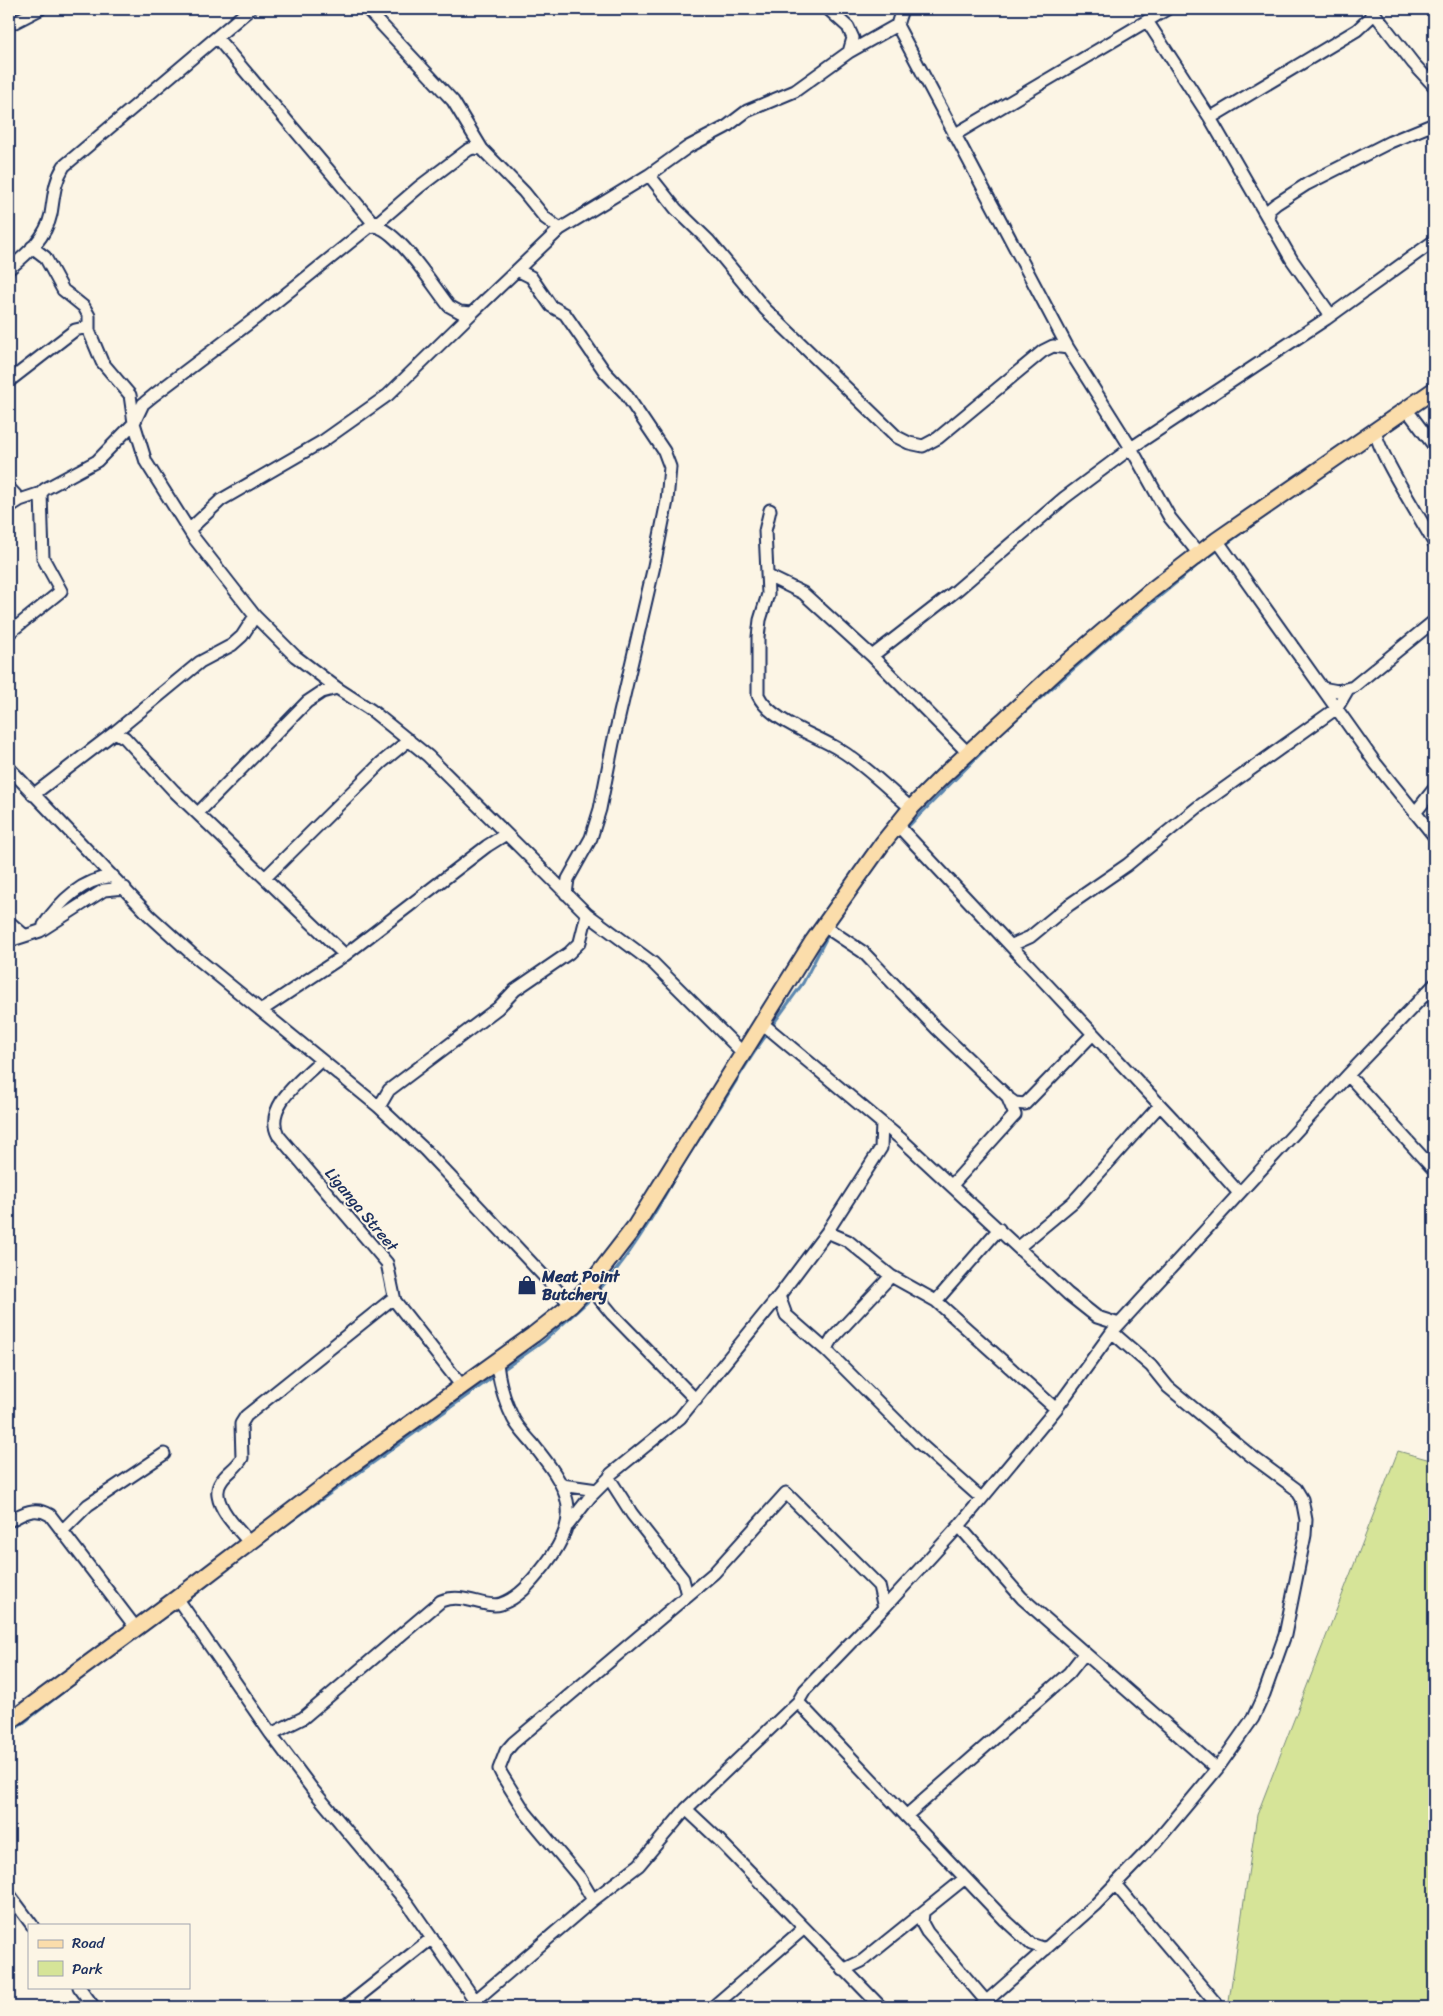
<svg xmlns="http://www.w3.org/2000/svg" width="1443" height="2016" viewBox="0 0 1443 2016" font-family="Sriracha,sans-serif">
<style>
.green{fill:#d6e498;stroke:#788a7b}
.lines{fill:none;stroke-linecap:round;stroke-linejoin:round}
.stream{stroke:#5b87af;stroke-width:3}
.minor-casing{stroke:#1b2f5e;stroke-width:15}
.major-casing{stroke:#1b2f5e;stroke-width:19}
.minor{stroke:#fcf5e5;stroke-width:11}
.major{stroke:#fbddab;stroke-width:15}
.labels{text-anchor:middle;stroke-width:4;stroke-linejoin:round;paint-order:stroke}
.street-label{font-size:16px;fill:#1b2f5e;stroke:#fcf5e5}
.poi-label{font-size:16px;font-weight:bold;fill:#1b2f5e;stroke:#fcf5e5;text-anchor:start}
</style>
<rect width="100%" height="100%" fill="#fcf5e5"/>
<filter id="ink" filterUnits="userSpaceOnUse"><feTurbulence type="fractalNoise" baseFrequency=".02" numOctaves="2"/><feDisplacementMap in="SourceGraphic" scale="10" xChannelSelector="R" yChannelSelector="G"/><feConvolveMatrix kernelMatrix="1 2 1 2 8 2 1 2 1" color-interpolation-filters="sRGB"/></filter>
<g filter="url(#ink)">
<path class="green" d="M1398,1451l36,10v546h-206l29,-192z"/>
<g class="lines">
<path class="stream" d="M891,844l111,-112 101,-89 96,-79 52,-38
M771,1027l32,-44 26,-50
M597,1292c29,-30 52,-68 72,-104 16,-29 35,-56 53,-84 15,-24 29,-49 46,-71
M501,1371l43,-30 49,-44
M269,1537l227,-162
M184,1603l27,-21
M164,1617l15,-11
M9,1734l67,-52"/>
<defs>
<path id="minor" d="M367,9l86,92 29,48 42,43 21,26 15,11
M902,9l-5,16 171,323
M1371,9l42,54 21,23
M1147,21l63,97 82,142 38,54
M9,25l31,-16
M217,38l158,187 44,-38 49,-37 5,-2 9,1
M849,52l48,-27
M1210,118l147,-88 14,-13v-8
M954,135l213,-126
M649,175l27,34 33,32 56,68 132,128 12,6 14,3 15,-8 105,-87 10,-5 15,2 63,100 39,70 29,36
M1268,218l2,-9 6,-5 31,-20 83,-42 44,-18
M32,247l13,10 18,33 21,17 5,9v15
M9,269c18,-15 37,-31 42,-55 3,-18 3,-32 13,-48l186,-157
M517,270l14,7 20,29 14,8 40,58 20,21 39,58 6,16 -3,34 -13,65 -41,177 -13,66 -9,29 -23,41 -2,15
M9,381l66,-51 9,-2 5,3 13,31 28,33 4,28 12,39 48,76 61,78 40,40 42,32 34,22 57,46 159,158 66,49 90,90
M1410,406v8l24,32
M1376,432c0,18 47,90 58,111
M9,488l11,12
M9,507l11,-7 21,-7
M770,510l-5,21 3,63 -8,26 -2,17v58c12,26 58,40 82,55 25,15 48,39 71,58
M189,530l32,-30 102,-59 65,-46 84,-82
M1217,540l159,224 58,72
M768,576l35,17 69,63 96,97
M9,633l52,-42 -18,-33 -2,-65 4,-4 52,-28 37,-38 9,-19 11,-9 107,-81 108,-87c23,-8 66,62 80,79l11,6 12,1 88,-84 89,-54 39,-28 38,-20 21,-16 48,-20 54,-39 4,-14 -5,-11 -20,-18
M872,656l85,-66 107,-92 67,-50 195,-129 108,-78
M1322,688l16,3 15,-4 81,-66
M115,732l10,6 49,53 171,164
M9,768l140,147 44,40 186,152 46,43 146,155
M33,795l82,-63 85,-70 32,-17 10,-9 13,-20
M198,813l109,-111 15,-10 15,-4
M1415,813l19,-24
M899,823l4,8 270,288 66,74
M266,877l115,-114 28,-23
M9,922l16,14
M44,925c17,-25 38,-45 69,-49
M824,926l39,26 73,76 71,68 8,19 -2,2 -61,68
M9,941l31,-10 64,-41 21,-2
M1012,945l18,-8 39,-32 58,-40 71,-58 139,-99 11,-19
M262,1010l83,-55 142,-109 19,-12
M762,1023l139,116 167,155 29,23 22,7
M321,1060c-18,19 -58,46 -43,75l109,128 8,38 66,84
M1348,1075l86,95
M1008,1098l7,5 10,1 68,-70
M379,1107l10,-17 109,-82 17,-18 54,-37 11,-11 7,-28
M827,1232l21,9 43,35 45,25 120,108
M1019,1247l54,-45 87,-97
M589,1286l23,28 84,86
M779,1296l7,19 40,35 93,93 62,55
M936,1301l63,-72
M1112,1332l39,34 17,21 82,68 46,34 6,10 4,21 -1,15 -20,100 -21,59 -11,24 -36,51
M826,1350l7,-12 58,-62
M562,1485l35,5
M9,1521c14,-8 26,-15 41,-6l86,113
M568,1525l22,-28 19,-19
M959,1526l63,72 195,171 -60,72 -62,64 -115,102
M62,1531l26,-26 76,-51
M250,1543c-12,-14 -42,-42 -29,-61 5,-9 16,-14 21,-24l-1,-34 5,-8 146,-117
M687,1595l-4,-16 -51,-65 -23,-36 2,-4 69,-56 99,-122 48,-64 54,-84 1,-25
M177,1598l94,136 42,56 95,114 71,102
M798,1702l207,218 26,24 15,5
M271,1734l32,-16 138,-117c23,-9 44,8 60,3 20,-7 32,-24 45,-40 39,-51 22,-76 -14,-121 -7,-8 -16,-17 -20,-27 -8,-16 -14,-38 -15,-55
M686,1809l32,30 163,168
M906,1816l163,-143 15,-19
M1115,1884l104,123
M9,1894l23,31
M593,1900l-13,-22 -55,-66 -23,-37 -3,-6 7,-18 7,-8 201,-170 72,-80 93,93 5,22
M923,1913l-1,10 5,9 64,75
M843,1970l19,-9 102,-82
M79,1987l15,20
M475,2001l118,-101 46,-35 47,-56 112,-107 7,-12 79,-82 75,-82 97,-117 56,-77 236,-257 86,-90
M345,2007l87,-69
M713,2007l90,-78"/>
<path id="major" d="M9,1722l168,-124 171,-130 185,-133 38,-30 18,-19 47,-61 177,-284 69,-97 29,-36 32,-32 116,-107 89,-76 69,-53 217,-150"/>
</defs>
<use href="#minor" class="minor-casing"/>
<use href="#major" class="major-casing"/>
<use href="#minor" class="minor"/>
<use href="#major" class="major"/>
</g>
</g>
<defs>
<symbol id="shop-bare" viewBox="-9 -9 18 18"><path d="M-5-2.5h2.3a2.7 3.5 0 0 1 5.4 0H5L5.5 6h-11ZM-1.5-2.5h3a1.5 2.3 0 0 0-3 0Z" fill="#1b2f5e" stroke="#fcf5e5" stroke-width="2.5" paint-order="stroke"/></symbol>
</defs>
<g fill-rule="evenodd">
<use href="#shop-bare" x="513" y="1271" width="28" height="28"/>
</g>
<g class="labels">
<g class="street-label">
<text transform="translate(362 1209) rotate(50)" y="6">Liganga Street</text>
</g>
<g class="poi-label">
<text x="542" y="1282">Meat Point<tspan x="542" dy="18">Butchery</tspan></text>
</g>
</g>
<rect width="1443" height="2016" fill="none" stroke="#fcf5e5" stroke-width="30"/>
<rect x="15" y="15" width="1413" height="1986" fill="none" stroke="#1b2f5e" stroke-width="2" filter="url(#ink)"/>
<rect x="28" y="1924" width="162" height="65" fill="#fcf5e5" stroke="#a2a6af"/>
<rect x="38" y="1940" width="25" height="8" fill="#fbddab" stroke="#a2a6af"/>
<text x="72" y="1948" font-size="15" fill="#1b2f5e">Road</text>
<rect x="38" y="1961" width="25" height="15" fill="#d6e498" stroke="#a2a6af"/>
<text x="72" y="1974" font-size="15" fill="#1b2f5e">Park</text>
</svg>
